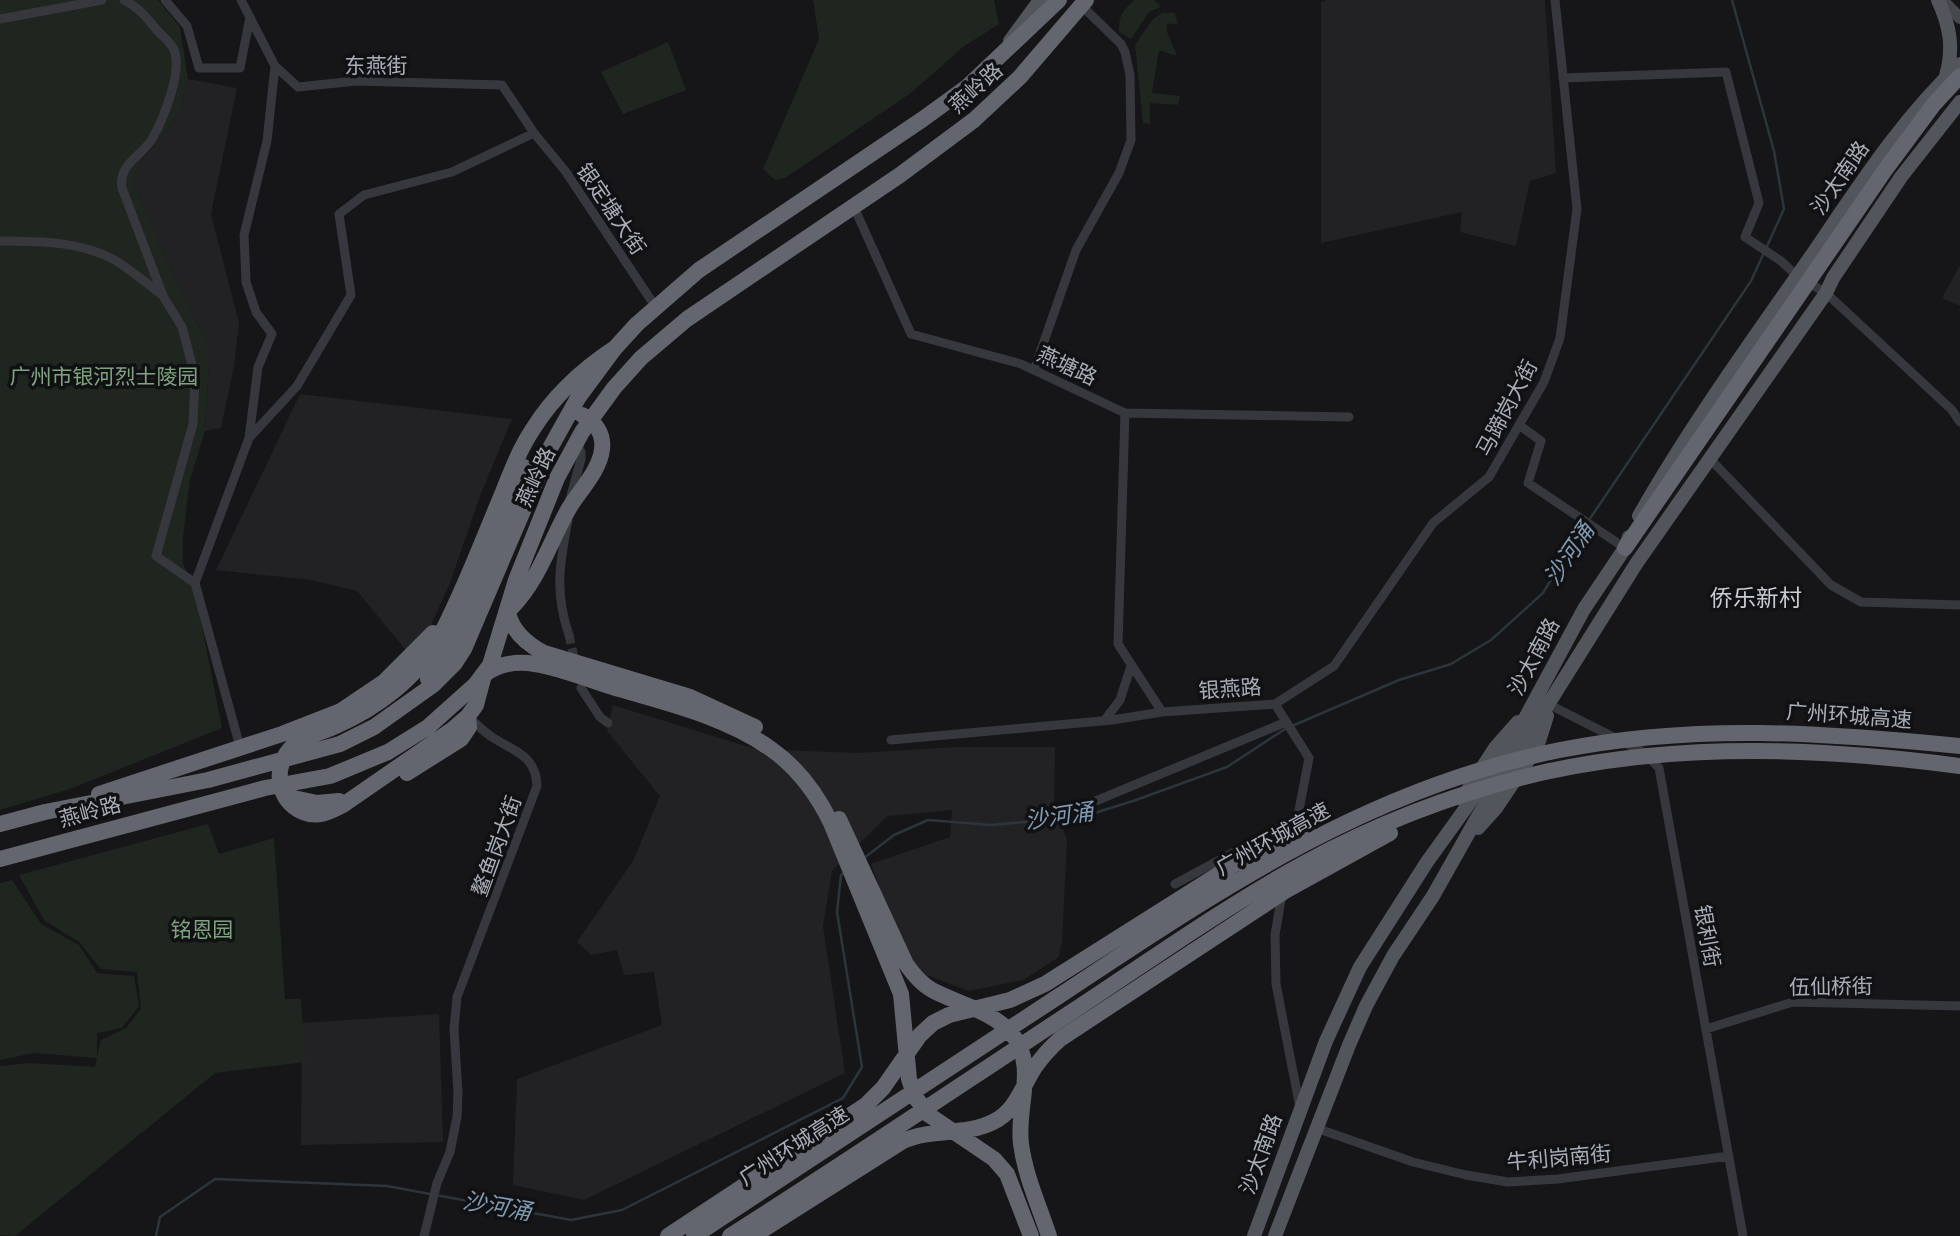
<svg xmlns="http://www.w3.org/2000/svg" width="1960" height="1236" viewBox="0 0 1960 1236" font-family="'Exo 2','Noto Sans SC',sans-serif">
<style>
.built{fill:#222225}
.green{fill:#1e261f}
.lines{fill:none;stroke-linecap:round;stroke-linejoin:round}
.stream{stroke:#2c353c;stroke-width:2.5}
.street-tunnel{stroke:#333438;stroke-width:9;stroke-dasharray:9 4.5;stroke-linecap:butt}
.street{stroke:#37383d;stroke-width:9}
.secondary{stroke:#45474d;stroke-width:12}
.primary{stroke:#53555c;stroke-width:14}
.highway{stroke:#63666e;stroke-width:16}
.labels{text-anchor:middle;stroke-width:7;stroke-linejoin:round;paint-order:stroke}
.street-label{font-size:21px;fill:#a8adb8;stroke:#111113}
.park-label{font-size:21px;fill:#7fa381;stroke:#111113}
.water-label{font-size:23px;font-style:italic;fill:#7f9bb3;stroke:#111113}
.neighbourhood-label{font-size:23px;fill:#c9ccd4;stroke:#111113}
</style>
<rect width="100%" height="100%" fill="#161618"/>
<path class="built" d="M1326,0h219l11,173 -26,8 -14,65 -56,-14 2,-20 -141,31v-241z
M188,79l49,9 -26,126 28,109 -5,43 -13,62 -16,3 5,-84 -24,-44 -53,-121 11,-25 35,-43z
M1960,265v41l-18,-8z
M300,394l212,25 -32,77 -30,87 -19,42 -23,28 -51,-62 -46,-11 -95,-10z
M613,705l142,44 101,4 103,-6h96l-1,61 13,31 -5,102 -3,16 -36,23 -54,11 -50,-19 -31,-61 -17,-47 79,-27 2,-27 -65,6 -55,55 -9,55 22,147 -261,127 -71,-15 4,-106 145,-54 -8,-53 -30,3 -7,-25 -26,5 -14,-13 56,-81 27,-65 -53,-65z
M439,1014l4,128 -142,3 1,-122z"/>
<path class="green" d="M0,0h158l22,27 8,52 -9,35 -35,43 -11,25 53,121 24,44 -5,84 -15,49 -7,57v26l13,33 26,132 -152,61 -70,21z
M813,0h181l5,24 -36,23 -52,46 -126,85 -10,2 -12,-11 56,-130z
M1134,0h20l7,7 -12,5 -18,27 -12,-7c0,-16 3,-21 15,-32z
M1162,13h13l3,12 -11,-2v9l10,24 -18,-6 -7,43 28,3 -2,9 -28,-2v21l-7,-1 -8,-78 17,-25z
M668,42l18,48 -63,24 -22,-42z
M208,824l11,30 55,-16 11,161h16l5,63 -91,11 -200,163 -15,-1v-169l30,-3 65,4 2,-9 -63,-5 -34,7v-177l12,-3 29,44 38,21 18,28 37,3 5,30 -17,22 -25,5v24l4,-17 25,-12 15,-19 -4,-37 -36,-3 -22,-27 -35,-22 -25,-45z"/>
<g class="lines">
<path class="stream" d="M864,858l30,-23 34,-15 63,5 91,-8 54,-17 91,-33 58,-38 114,-49 52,-16 40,-24 52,-47 25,-42 183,-270 33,-72 -10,-58 -42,-151
M156,1236l4,-19 55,-38 172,7 184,34 51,-10 221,-112 19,-31 -25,-155 4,-37 4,-3"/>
<path class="street-tunnel" d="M569,635l7,31"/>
<path class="street" d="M124,0c14,7 22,17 32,29 5,6 16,14 18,21 9,21 -11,70 -22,89 -11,18 -34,25 -30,49l41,108 19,31 13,49 -2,48 -37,132 39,27
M165,0l22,26 12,42h41l10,-51
M241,0l34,66 23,21 58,-6 146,4 32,48 32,39 89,134
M0,19l102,-19
M1563,78l163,-6 33,131 -14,34 36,24 16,15 29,17 126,117 8,12
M854,207l57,127 110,30 104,49 224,4
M0,241c39,0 83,0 118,21 15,10 30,22 44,33
M1034,370l42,-120 43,-77 12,-33 -1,-65 -5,-23 -4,-8 -40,-39
M1125,413l-7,231 44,68 113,-8 34,54 -15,78
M1519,425l22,16 -13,42 97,65
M249,438l9,-71 14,-33 -16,-22 -10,-30 -2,-47 23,-94 8,-75
M1714,463l117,122 30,17 99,3
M570,499l11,-40v-7l-5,-9
M568,520c-8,42 -14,72 1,115
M581,688l19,29 8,6
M1275,704l59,-38 99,-143 56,-46 55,-95 16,-44 17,-129 -22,-209
M1550,705l95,48 14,15 84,468
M1104,721l16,-21 11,-34
M891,740l221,-20 50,-8
M240,747l-45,-164 54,-145 48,-52 54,-91 -12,-81 25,-19 88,-23 82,-39
M1086,805l200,-83
M1175,884l122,-66
M1282,894l-7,41 1,49 24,124
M1706,1029l87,-27 167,4
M1316,1128l97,34 53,13 42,7 50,-3 171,-23
M424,1236l13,-53 13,-31 7,-35 1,-24 -4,-64 3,-32 80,-211c-1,-29 -20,-34 -42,-47 -10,-6 -18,-14 -26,-22"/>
<path class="secondary" d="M1942,0l18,18"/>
<path class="primary" d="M1938,0c12,26 16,48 8,76
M1010,41l30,-41
M1639,516c50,-88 110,-171 168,-254 47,-68 92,-141 153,-198
M1462,799l33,-51 23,-26
M1478,828l18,-20 41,-61 10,-31
M1254,1236l72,-195 34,-74 67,-105 82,-114 75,-139 41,-61 4,-11
M1275,1236l74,-191 17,-39 27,-50 40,-60 44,-78 159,-254 190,-271 7,-15 68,-101 59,-75"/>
<path class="highway" d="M615,348c-32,21 -62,49 -82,81 -14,21 -23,45 -32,68 -20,47 -38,96 -62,141 -21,40 -63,70 -103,88 -13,6 -32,10 -43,20 -21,19 -17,55 10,66 14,6 27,0 40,-7l110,-76 15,-13 8,-11 8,-30c15,-12 32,-14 51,-11 26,4 52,15 77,23 54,16 112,29 159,62 27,19 46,45 60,74l70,171 8,85 6,18 14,18 65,44 13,15 24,62
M1625,548l260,-378 49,-66 26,-28
M512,607c26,-26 38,-65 56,-97 10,-18 32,-39 34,-61 2,-15 -7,-28 -20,-34
M508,612c4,20 19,32 36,41l146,44 65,30
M428,679l21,-28 9,-17 66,-167
M407,773l54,-34 8,-12 -1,-11
M99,794l183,-60 59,-23 43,-29 49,-49
M289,797l28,6 22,-2
M839,819l67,145c7,10 15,20 26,26 26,14 61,21 80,44 26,32 4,73 9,110 4,31 18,62 28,92
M0,824l45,-12 163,-32 132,-36 34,-17 59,-42 22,-22 9,-14 85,-199 29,-52 37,-50 22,-24 62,-54 224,-151 44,-32 92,-87
M0,859l265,-71 65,-12 58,-24 40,-25 47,-42 15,-20 26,-85 41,-102 25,-46 32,-44 27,-30 46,-39 213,-144 74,-55 46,-43 66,-77
M668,1236l198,-131 17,-17 37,-53 13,-12 16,-8 61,-15 35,-16 190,-120 72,-34
M694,1236c122,-79 243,-160 365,-240 160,-106 309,-208 501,-246 137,-27 264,-17 400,-4
M730,1236c115,-73 229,-150 343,-225 76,-50 150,-103 230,-147 75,-41 159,-73 242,-92 137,-30 278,-24 415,-6
M753,1236l150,-95c29,-13 62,-5 90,-19 23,-11 29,-35 42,-55 7,-10 16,-20 25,-28l225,-148 105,-58"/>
</g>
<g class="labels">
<g class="street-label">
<text x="376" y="73">东燕街</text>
<text transform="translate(976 88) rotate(-42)" y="7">燕岭路</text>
<text transform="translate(1840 178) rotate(-55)" y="7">沙太南路</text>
<text transform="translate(611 209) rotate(56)" y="7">银定塘大街</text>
<text transform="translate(1067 366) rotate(25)" y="7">燕塘路</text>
<text transform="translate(1507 408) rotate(-62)" y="7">马蹄岗大街</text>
<text transform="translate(536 477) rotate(-65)" y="7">燕岭路</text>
<text transform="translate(1534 657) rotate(-62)" y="7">沙太南路</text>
<text transform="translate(1230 689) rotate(-4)" y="7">银燕路</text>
<text transform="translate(1849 716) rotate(4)" y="7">广州环城高速</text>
<text transform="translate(90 812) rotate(-15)" y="7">燕岭路</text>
<text transform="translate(1273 839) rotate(-29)" y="7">广州环城高速</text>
<text transform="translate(497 846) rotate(-70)" y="7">鳌鱼岗大街</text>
<text transform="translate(1707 936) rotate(80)" y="7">银利街</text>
<text transform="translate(1831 987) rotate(-1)" y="7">伍仙桥街</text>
<text transform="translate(794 1146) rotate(-33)" y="7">广州环城高速</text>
<text transform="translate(1261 1154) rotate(-70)" y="7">沙太南路</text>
<text transform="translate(1559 1158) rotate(-5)" y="7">牛利岗南街</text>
</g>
<g class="park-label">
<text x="104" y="384">广州市银河烈士陵园</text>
<text x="202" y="937">铭恩园</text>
</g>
<g class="water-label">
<text transform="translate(1569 554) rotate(-56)" y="8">沙河涌</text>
<text transform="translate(1059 816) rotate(-8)" y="8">沙河涌</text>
<text transform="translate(497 1206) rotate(10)" y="8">沙河涌</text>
</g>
<g class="neighbourhood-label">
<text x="1756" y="606">侨乐新村</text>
</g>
</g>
</svg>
